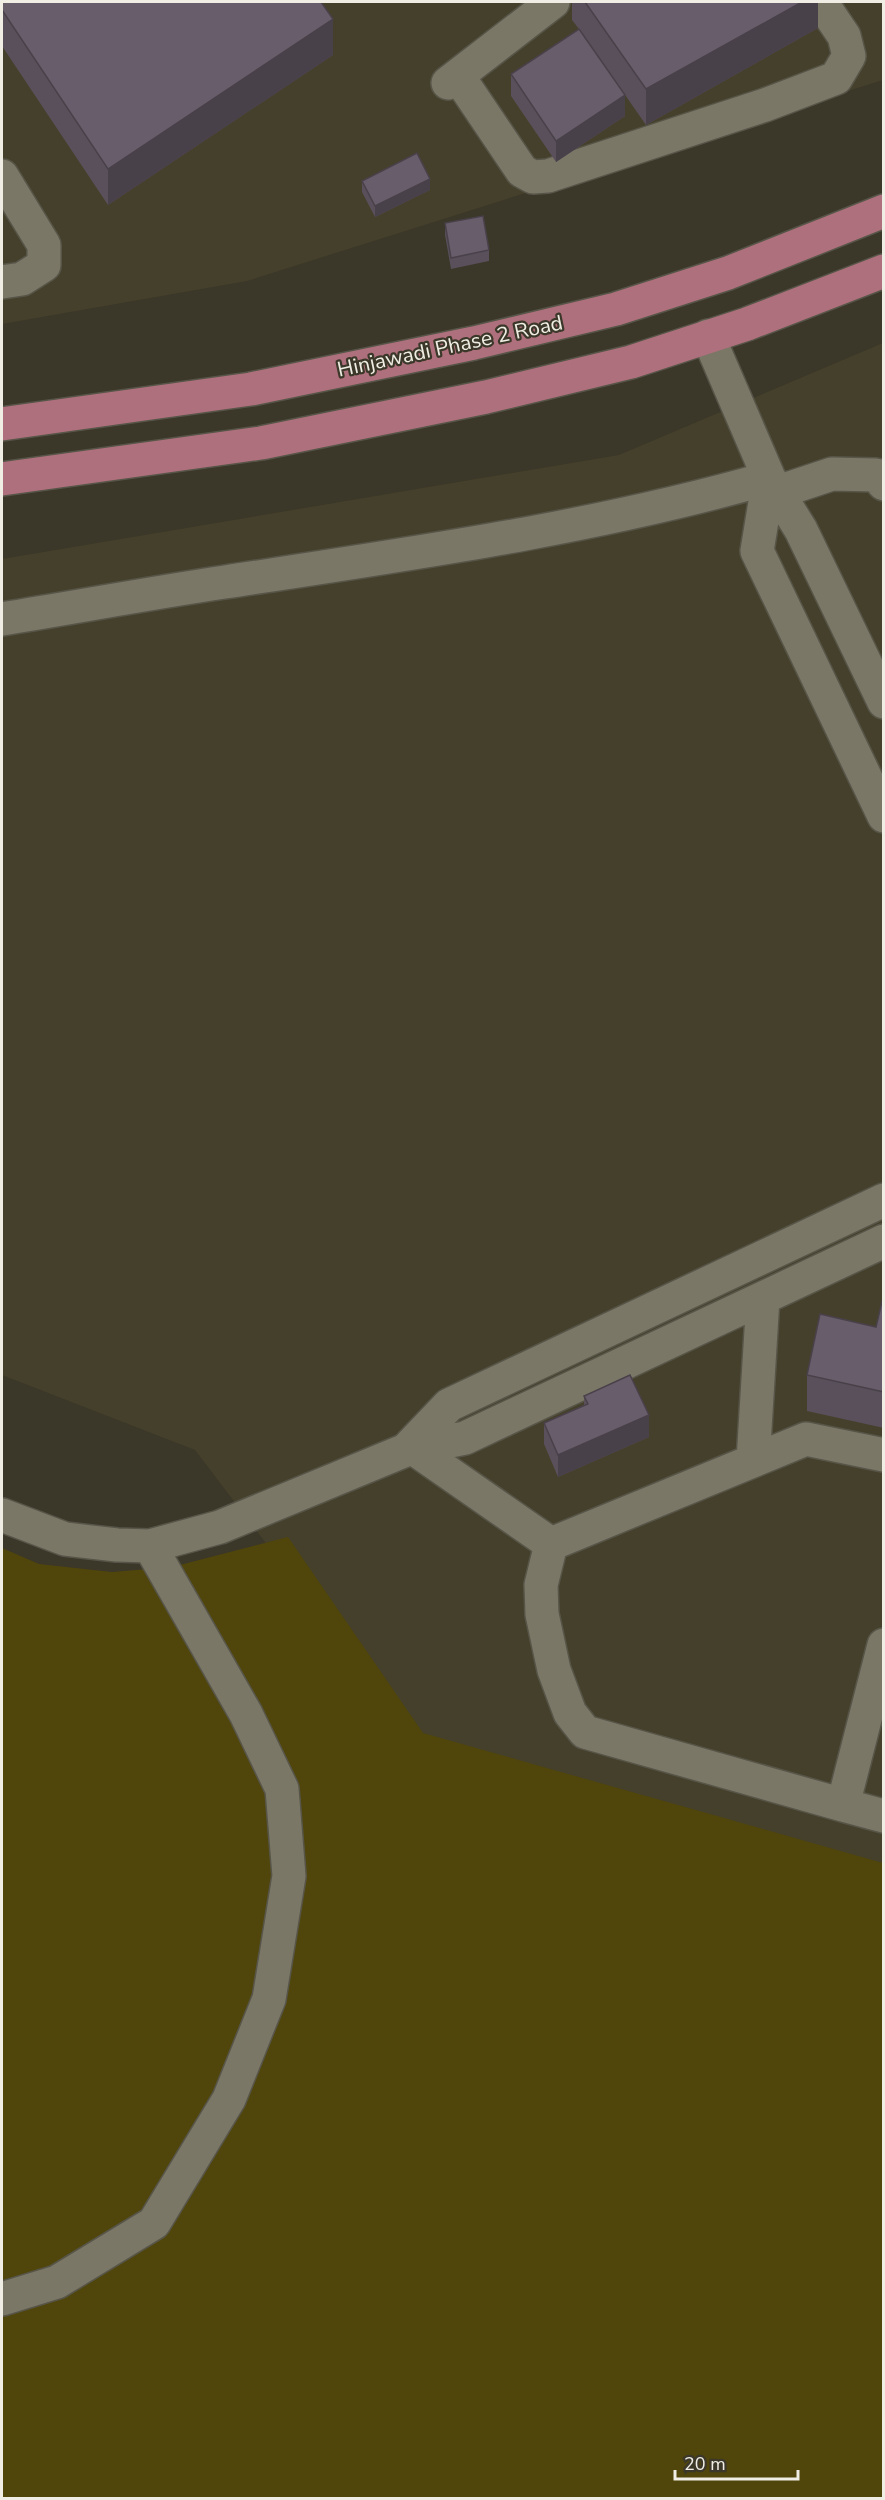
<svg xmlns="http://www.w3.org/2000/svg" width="885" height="2500" viewBox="0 0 885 2500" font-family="'Nunito Sans',sans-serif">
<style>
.built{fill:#45402b}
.green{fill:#50450b}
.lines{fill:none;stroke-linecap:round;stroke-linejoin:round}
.minor-casing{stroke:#575548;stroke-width:36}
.major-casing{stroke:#575548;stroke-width:36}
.minor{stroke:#7b7767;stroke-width:33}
.major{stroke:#af707d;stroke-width:33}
.wall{fill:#59505b}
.shaded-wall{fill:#49414a}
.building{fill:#685d6a;stroke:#49414a;stroke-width:1.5}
.labels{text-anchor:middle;stroke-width:4.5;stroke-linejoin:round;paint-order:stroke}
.street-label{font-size:21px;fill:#efede4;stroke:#3b3729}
</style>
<rect width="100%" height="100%" fill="#3b3729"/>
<path class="built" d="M2,2h881v78l-636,201 -245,43z
M883,343v1548l-465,-136 -137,-192 -86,-113 -193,-75v-816l617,-104z"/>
<path class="green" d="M288,1537l135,196 460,130v635h-881v-950l37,16 73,8 60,-5z"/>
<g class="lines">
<defs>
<path id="minor" d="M458,76l64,95 11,6 15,-1 217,-71 71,-27 13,-22 -5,-20 -23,-34
M448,83l105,-81
M2,176l42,69v20l-22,14 -20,3
M708,336l61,142 32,52 83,172
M769,478l-12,73 127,265
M778,492l54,-18 44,1 8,9
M2,619c74,-12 149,-26 223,-37 183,-28 366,-53 544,-104
M413,1448l138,96 255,-105 78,16
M406,1450l43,-45 435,-205
M753,1461l10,-163
M2,1515l63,24 52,6 33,1 70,-19 186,-77 59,-12 419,-197
M551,1544l-10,41 1,29 12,56 16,43 15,19 258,73
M884,1645l-41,160 41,11
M2,2299l55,-17 97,-59 75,-124 40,-100 20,-123 -7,-87 -36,-75 -96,-168"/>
<path id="major" d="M2,424l249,-35 223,-46 142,-34 112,-36 156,-62
M2,479l259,-36 225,-46 145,-35 116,-38 137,-53"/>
</defs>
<use href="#minor" class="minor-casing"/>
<use href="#major" class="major-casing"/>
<use href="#minor" class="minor"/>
<use href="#major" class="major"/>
</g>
<path class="wall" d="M2,2l331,53 -225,150 -106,-159z
M572,2h246v26l-172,97 -39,-56 18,47 -69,46 -45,-66v-22l68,-45 -7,-9z
M362,181l68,9 -55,27 -13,-25z
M445,223l44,27v11l-38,8 -6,-34z
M884,1293v135l-77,-17v-36l69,-48z
M584,1396l65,41 -91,40 -14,-33v-21l40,-18z"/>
<path class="shaded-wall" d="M802,2h16v26l-172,97v-36z
M333,19v36l-225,150v-36z
M625,95v21l-69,46v-21z
M430,179v11l-55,27v-11z
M649,1415v22l-91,40v-22z"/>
<path class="building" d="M2,2h319l12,17 -225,150 -106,-159z
M585,2h217l-156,87z
M579,29l46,66 -69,46 -45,-67z
M417,153l13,26 -55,27 -13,-25z
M483,216l6,34 -38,8 -6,-35z
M884,1293v99l-77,-17 13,-61 56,13z
M630,1375l19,40 -91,40 -14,-32 44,-19 -4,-8z"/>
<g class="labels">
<g class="street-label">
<text transform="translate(450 346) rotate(-12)" y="7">Hinjawadi Phase 2 Road</text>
</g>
</g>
<rect width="885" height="2500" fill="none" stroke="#efede4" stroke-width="6"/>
<path d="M675 2470v9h123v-9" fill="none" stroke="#efede4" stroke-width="3"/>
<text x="684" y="2470" font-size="18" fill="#efede4" stroke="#3b3729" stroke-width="4.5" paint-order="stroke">20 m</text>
</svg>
